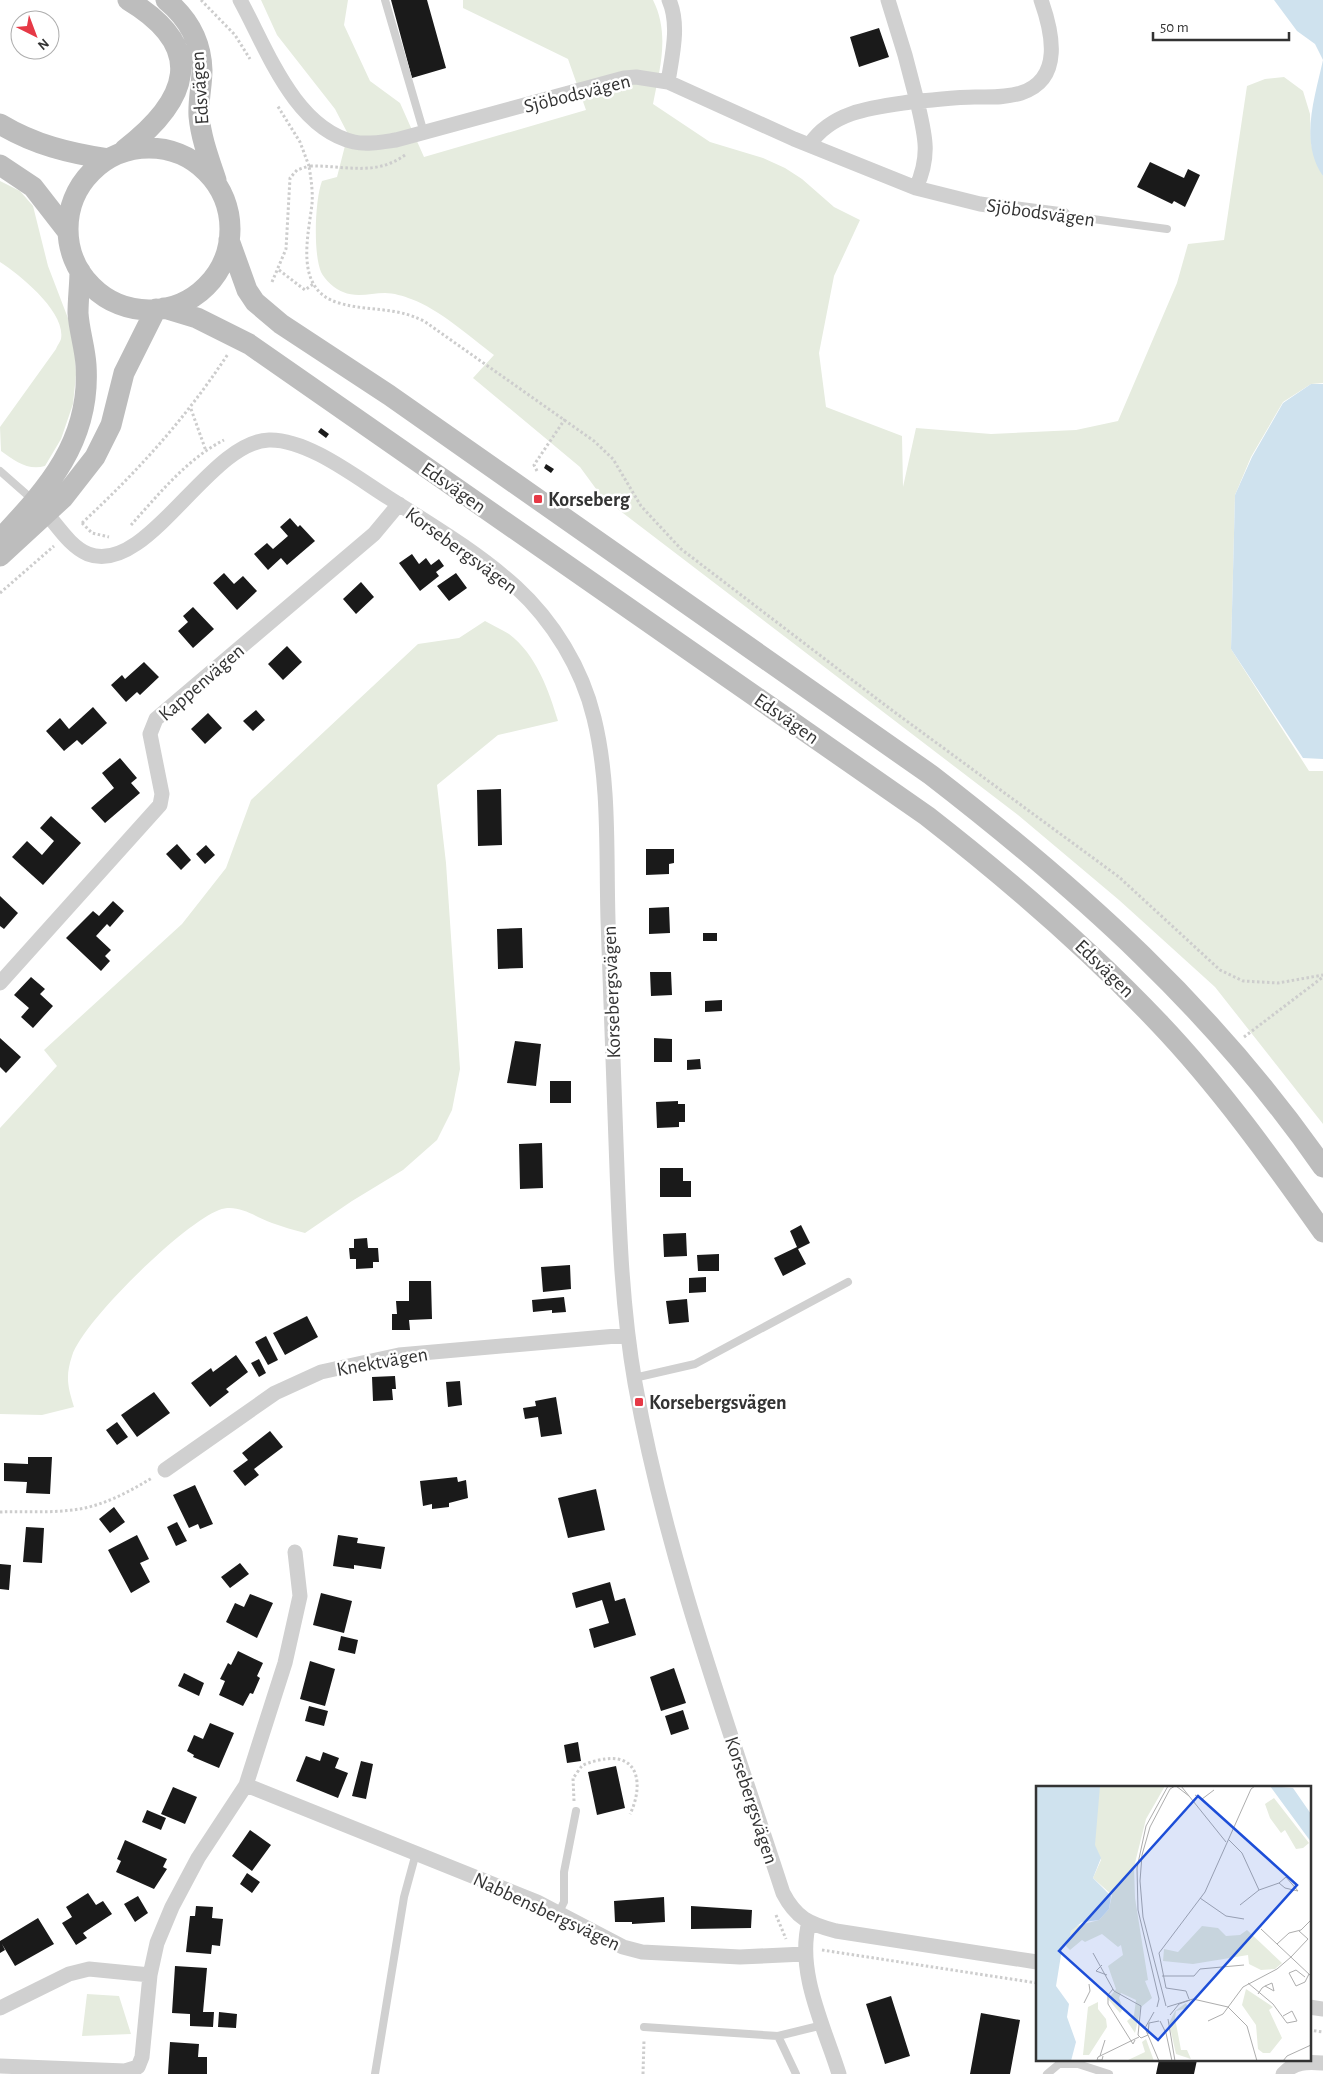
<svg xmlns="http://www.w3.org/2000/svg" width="1323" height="2074" viewBox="0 0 1323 2074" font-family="'Alegreya Sans',sans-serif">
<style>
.green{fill:#e6ecdf}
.water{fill:#cfe2ee}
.building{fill:#1a1a1a}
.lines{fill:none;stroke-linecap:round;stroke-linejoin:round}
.path{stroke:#cdcdcd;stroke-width:3;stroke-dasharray:2.5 2.5;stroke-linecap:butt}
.lane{stroke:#d0d0d0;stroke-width:8}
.street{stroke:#d0d0d0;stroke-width:15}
.secondary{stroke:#bdbdbd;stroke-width:21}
.poi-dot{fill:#e63946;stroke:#fff;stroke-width:2}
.labels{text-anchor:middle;stroke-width:5;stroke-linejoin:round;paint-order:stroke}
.street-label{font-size:20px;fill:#333;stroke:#fff}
.poi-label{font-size:20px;font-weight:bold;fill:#333;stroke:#fff;text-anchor:start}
.inset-road{fill:none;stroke:#adadad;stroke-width:1}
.view{fill:#1d4ed8;fill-opacity:0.15;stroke:#1d4ed8;stroke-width:2.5}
.inset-edge{fill:none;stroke:#333;stroke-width:2.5}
</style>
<rect width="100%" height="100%" fill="#fff"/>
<path class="green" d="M261,0h87l-4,25 26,56 30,22 24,54 162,-47 -18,-51 -105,-51v-8h190c17,34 7,68 0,104l57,38 53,16 22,10 17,11 32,28 26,13 -26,56 -15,77 7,54 76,29 1,51 13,-59 75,6 85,-4 42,-9 59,-138 11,-39 36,-4 23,-154 18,-7 19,-2 19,14 7,23 1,30 12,32v207l-12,1 -28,18 -32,55 -16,38 -4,154 78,122h14v353l-108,-137 -96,-87 -101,-85 -416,-318 -22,-30 -107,-89 21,-23c-24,-18 -55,-46 -83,-56 -7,-3 -18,-6 -26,-6 -14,0 -28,5 -42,-1 -7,-2 -19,-13 -22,-20 -8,-19 -6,-73 1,-91l15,-4 11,-43 -13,-25 -58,-74z
M0,181l20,10 13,15 15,60 26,68 2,41 -3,29 -12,35 -16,27c-17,5 -30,-5 -44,-15l-1,-24 56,-78c1,-3 4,-7 5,-10 5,-27 -41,-64 -61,-77z
M485,621c7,4 16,8 24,13 27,20 40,57 49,87l-60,14 -61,50 9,78 14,206 -8,41 -15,30 -34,30 -51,31 -47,32c-11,-3 -22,-6 -33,-10 -17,-6 -34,-20 -53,-13 -35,13 -136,111 -147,146 -7,21 -4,31 2,51l-32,8 -42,-1v-286l57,-62 -13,-16 138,-126 44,-56 25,-68 167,-156 41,-6z
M87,1994l32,2 12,38 -49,2z"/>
<path class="water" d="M1274,0h49v60l-8,-16 -18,-13z
M1323,60v116c-24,-34 -8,-79 0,-116z
M1311,384h12v375l-20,-1 -72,-109 4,-154 17,-38 31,-54z"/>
<path class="building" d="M391,0h36l19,68 -34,10z
M879,28l10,29 -30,10 -9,-30z
M1150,162l34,16 4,-9 12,6 -15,32 -11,-6 -2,3 -35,-17z
M321,428l8,6 -3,4 -8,-6z
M546,464l8,5 -3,4 -7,-5z
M290,518l8,9 2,-2 15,16 -28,24 -6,-7 -13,12 -14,-16 13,-11 6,6 15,-13 -8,-9z
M412,554l7,10 7,-6 5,7 8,-6 5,7 -8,6 3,4 -19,15 -21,-28z
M224,573l10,11 9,-8 14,15 -20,19 -24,-27z
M456,573l11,15 -18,13 -12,-15z
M361,582l13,15 -18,17 -13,-15z
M193,607l21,22 -21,19 -15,-17 10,-9 -5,-6z
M287,646l15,16 -19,18 -15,-16z
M144,662l15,15 -19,18 -3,-3 -11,10 -15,-17 11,-10 3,4z
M93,707l14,16 -25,22 -5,-5 -13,11 -18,-20 14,-13 9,11z
M256,710l9,10 -12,11 -10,-10z
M208,713l14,15 -17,16 -14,-15z
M120,758l17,20 -6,5 9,10 -35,30 -14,-15 23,-20 -12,-15z
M501,789l1,56 -24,1 -1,-56z
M51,816l30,27 -38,42 -31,-28 15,-16 15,14 12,-14 -14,-13z
M177,844l14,16 -10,10 -15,-16z
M206,845l9,10 -10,9 -9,-10z
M646,849h28v14l-5,1v10l-23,1z
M0,896l18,17 -14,16 -4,-3z
M113,901l11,10 -14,16 -3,-3 -11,12 15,14 -6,6 5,5 -9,10 -35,-33 27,-27 6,5z
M669,907l1,26 -21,1v-26z
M522,928l1,40 -25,1 -1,-40z
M703,933h14v8h-14z
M650,972h21l1,23 -21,1z
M31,977l14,12 -5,5 13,12 -20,22 -12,-11 8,-9 -15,-13z
M722,1000v11l-17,1v-11z
M0,1038l21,19 -15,16 -6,-6z
M654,1038l18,1v23h-18z
M515,1041l26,3 -5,42 -29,-3z
M700,1059l1,10 -14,1v-10z
M550,1081h21v22h-21z
M678,1101v3h7v18h-6v5l-22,1 -1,-26z
M542,1143l1,45 -23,1 -1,-45z
M660,1168h23v13h8v16h-31z
M801,1225l9,18 -12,6 8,15 -23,12 -9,-18 23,-11 -7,-16z
M686,1233l1,23 -23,1 -1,-23z
M367,1238l1,10h10l1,14h-6v6l-17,1v-10h-6l-1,-11h5v-9z
M719,1254v17h-21l-1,-16z
M570,1265l1,24 -28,3 -2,-25z
M706,1277v15l-17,1v-15z
M409,1281h22l1,38 -23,1 1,10h-18v-16h5l-1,-13h13z
M564,1297l2,15 -14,1v-3l-19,2 -1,-12z
M687,1299l2,23 -20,2 -3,-23z
M307,1316l11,21 -33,18 -12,-22z
M266,1336l12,24 -10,5 -13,-23z
M236,1355l12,17 -22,17 3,3 -19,15 -19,-24 20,-15 2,4z
M259,1359l7,14 -7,4 -8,-14z
M395,1376l1,13h-4l1,11 -20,1 -1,-24z
M460,1381l2,24 -14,2 -2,-25z
M154,1392l16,21 -33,24 -16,-22z
M556,1397l6,37 -21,3 -3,-20 -13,2 -2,-11 13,-2 -1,-5z
M117,1422l11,15 -11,8 -11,-15z
M270,1431l13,16 -29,22 5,6 -14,11 -12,-15 15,-11 -6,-7z
M28,1457h24l-2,37 -24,-1 1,-11 -23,-1v-18l24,1z
M457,1477l1,5 8,-2 2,18 -19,5v4l-17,2v-5l-9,2 -3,-25z
M195,1485l18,39 -13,5 -2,-5 -9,4 -16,-33z
M596,1489l9,41 -37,8 -10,-40z
M114,1507l11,15 -15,11 -11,-14z
M177,1522l10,19 -11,5 -9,-19z
M26,1527l18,1 -2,35 -19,-1z
M137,1535l12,24 -9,4 10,19 -19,11 -23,-43z
M338,1535l20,3 -1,5 28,4 -4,22 -27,-4v4l-21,-3z
M240,1563l9,11 -19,14 -9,-11z
M0,1564l11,1 -2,25 -9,-1z
M610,1582l5,19 10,-3 11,37 -42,13 -5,-19 20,-6 -7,-23 -26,8 -4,-15z
M321,1593l31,8 -8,32 -31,-8z
M250,1594l23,9 -16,35 -31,-16 9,-19 9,4z
M341,1636l17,4 -3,14 -17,-4z
M238,1651l25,12 -6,13 3,2 -7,16 -3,-1 -7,13 -24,-11 6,-14 -5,-2 8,-16 3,2z
M310,1661l25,8 -10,37 -25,-7z
M674,1668l12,35 -25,8 -11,-34z
M184,1673l20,10 -5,13 -21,-10z
M309,1706l19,5 -4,15 -19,-5z
M683,1710l6,19 -18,6 -6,-19z
M210,1723l24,10 -15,35 -26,-11 1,-2 -7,-4 7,-16 9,4z
M578,1742l3,19 -14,2 -3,-18z
M323,1752l16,6 -4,10 13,5 -10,25 -42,-17 10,-25 14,5z
M361,1761l12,3 -7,35 -14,-3z
M616,1766l9,42 -28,7 -9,-43z
M173,1787l24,10 -12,27 -24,-10z
M147,1810l19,8 -5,12 -19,-8z
M250,1830l21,15 -19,26 -20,-15z
M125,1840l42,19 -4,8 4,2 -13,20 -38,-17 5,-11 -4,-2z
M247,1873l13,9 -8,11 -12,-9z
M88,1893l8,12 7,-4 9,13 -29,19 4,5 -11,7 -14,-22 10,-6 -6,-10z
M138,1896l10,17 -13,9 -11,-18z
M664,1897l1,25 -33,2v-2h-17l-1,-21z
M196,1906l17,1 -1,11 11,1 -3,27 -8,-1 -1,9 -25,-2 4,-36h5z
M691,1906l61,4 -1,18 -60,1z
M38,1918l16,26 -39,22 -13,-22 3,6 -5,3v-12z
M175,1966l32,2 -4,44h11l-1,15 -23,-1v-12l-18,-1z
M891,1996l19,60 -25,8 -19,-60z
M219,2012l18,2 -1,14 -18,-1z
M981,2013l39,7 -10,54h-40z
M170,2042l29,2 -1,13h9v17h-39z
M1159,2060h38l-3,14h-38z"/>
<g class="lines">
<path class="path" d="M201,0l34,35 15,24
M405,155c-30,22 -62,10 -96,11 2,13 4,25 3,38 -4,34 -18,86 27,99 31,9 54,3 85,18l170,120 19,18 28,47 40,43 208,159 230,169 101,93 23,11 35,2 45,-8
M279,270l26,20 8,-6
M272,282l14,-33 4,-71 7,-8 12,-4 -9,-24 -23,-37
M191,409l15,42
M537,471l-3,-6 31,-46
M82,523l10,10 17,4
M82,523c57,-53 103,-104 146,-169
M131,525c27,-30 57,-67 93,-85
M0,593l54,-47
M1244,1037l79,-60
M0,1512c29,-1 61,2 89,-5 23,-6 43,-17 63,-29
M574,1801l-1,-23c3,-3 6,-9 9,-12 6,-4 17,-6 23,-7 37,-5 37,31 25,55
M776,1915l10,24
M822,1950l215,33
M1309,2030l14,2
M643,2074l1,-34"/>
<path class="lane" d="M385,0l39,133
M1063,215l104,14
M0,471l33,29
M634,1378l61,-14 153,-82
M558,1914l6,-12v-30l12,-61
M644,2027l134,9
M375,2074l29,-177 12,-44
M796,2074l-18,-38 45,-11
M1047,2074l12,-10h19l31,10"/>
<path class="street" d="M240,0c27,49 54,128 114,142 13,3 28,0 42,-2l228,-62 12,-1 32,5 126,57 122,49 64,16 83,11
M888,0l17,55 12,46c19,-1 38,-4 58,-4 15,0 30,1 46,-4 43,-14 31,-62 20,-93
M668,82c4,-26 12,-57 1,-82
M810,144c24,-35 68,-37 107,-43 8,34 14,54 -1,87
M47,514c12,14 24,33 41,40 59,23 121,-113 181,-114 39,-1 88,38 120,58 44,28 88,54 127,89 37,34 66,81 78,131 16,65 12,135 14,202 3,74 6,148 8,222 3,80 5,161 19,241 31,174 93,341 148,510 13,25 26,31 53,38l201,31
M0,983l160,-178 2,-11 -12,-60 6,-15 218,-185 25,-30
M165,1470l110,-77 46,-21 78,-17 229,-20
M246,1785l291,117 86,45 19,5 98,5 64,-3
M809,1922c-13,50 15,104 30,152
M1309,2007l14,2
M0,2008l69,-34 20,-5 61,6
M0,2066l125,5 13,-4 4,-10 8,-82 7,-32 15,-36 26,-49 48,-73 39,-122 15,-67 -5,-44
M1283,2074c12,-13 24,-12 40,-11"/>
<path class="secondary" d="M166,0c22,18 35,40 36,70 0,15 -4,31 -3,46 2,22 10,43 17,64
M0,124c35,21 69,29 108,35
M68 229a81 81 0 1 1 162 0a81 81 0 1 1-162 0Z
M124,150c65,-50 84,-102 4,-150
M0,165l33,22 35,45
M229,240l18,50 8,12 26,22 108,71 542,380c150,116 283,235 392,392
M164,308l33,10 52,26 678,472c82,64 160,131 232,207 61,64 113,137 164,209
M0,539c48,-51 91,-98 86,-174 -1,-17 -7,-35 -8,-52 0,-14 2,-29 2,-42
M0,556l63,-58 32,-41 16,-32 13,-52 32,-64"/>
</g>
<g class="poi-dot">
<rect x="533" y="494" width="10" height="10" rx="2.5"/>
<rect x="634" y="1397" width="10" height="10" rx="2.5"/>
</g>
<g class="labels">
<g class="street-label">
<text transform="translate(199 88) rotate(-94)" y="7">Edsvägen</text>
<text transform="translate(577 93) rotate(-14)" y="7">Sjöbodsvägen</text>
<text transform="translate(1041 212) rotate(8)" y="7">Sjöbodsvägen</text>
<text transform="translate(454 487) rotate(35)" y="7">Edsvägen</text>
<text transform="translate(462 550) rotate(36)" y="7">Korsebergsvägen</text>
<text transform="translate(201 682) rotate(-41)" y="7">Kappenvägen</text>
<text transform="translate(787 718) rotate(35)" y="7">Edsvägen</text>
<text transform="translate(1105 968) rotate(44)" y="7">Edsvägen</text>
<text transform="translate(611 992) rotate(-92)" y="7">Korsebergsvägen</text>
<text transform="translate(382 1361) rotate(-10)" y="7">Knektvägen</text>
<text transform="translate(752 1800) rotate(72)" y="7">Korsebergsvägen</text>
<text transform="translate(547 1911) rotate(25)" y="7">Nabbensbergsvägen</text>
</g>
<g class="poi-label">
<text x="548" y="506">Korseberg</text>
<text x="649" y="1409">Korsebergsvägen</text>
</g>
</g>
<g transform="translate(1036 1786)">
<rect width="275" height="275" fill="#fff"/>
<path d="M52,0h77l-19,33 -12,48 1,31 13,82 -3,1 7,17 -11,9 -6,26 -8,-12 7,-6 2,-15 -15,-7 -2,5 4,11 -3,4 -12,-14 8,-10 -8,-23 15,-11 -2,-10 -3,2 -16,-13 -17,8 -3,-2 -12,10 -4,-4 5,-15 5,-5 23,-6 10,-11 3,-14 -19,-17 8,-18 -7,-16zM238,12l35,45 -6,5 -7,1 -11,-19 -4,3 -11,-15 -5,-14zM166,140l16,2 8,8 14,-1 7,-5 35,33 -7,6 -14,1 -12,-6 -1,-9 -55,9 -30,-3 1,-12 14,3zM210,203l27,18 -4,3 13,28 -12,15h-7l-5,-4 -2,-24 -14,-20zM62,216v7l8,10 1,8 -18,28h-6l5,-48zM150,217l2,5 -12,3 -1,7 6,32h6l4,9 -15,-5 -7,-31 6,-12zM110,253l8,22h-28l19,-9 -3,-10z" fill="#e6ecdf"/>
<path d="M0,0h64l-5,59 6,13 -8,20 18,18 -2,13 -10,11 -17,2 -11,9 -2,10 -7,8 -6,37 13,18 -2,13 9,25 -5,19h-35zM234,0l23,2 18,26v28z" fill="#cfe2ee"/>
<path class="inset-road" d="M140,0l13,10M145,0l45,56M159,9l7,4 12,-9M193,54l13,13 17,37M164,112l26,18 18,3M204,119l19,-15 20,-7 6,5 13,3 -12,-14 -7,6M225,143l50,47M241,158l12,-11 12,-3 10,-10M57,167l21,38 27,15 -3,29 3,3 7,-3M66,179l-6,6 11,4M126,190h32l6,-7 44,-4M269,191l-9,-7 -7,3 7,13 9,-4 4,-8M212,197l25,21 14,19 10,-2 -5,-10 -9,5M77,203l-5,6v9l25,40 2,-4M222,208l4,-6 3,-2 7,-3 2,8 -9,-5M153,213l-3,-8 -20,-3 -7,-35 46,-61 46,-103 4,-3M48,217l6,-12 -1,-7M130,220l-23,-89 -3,-36 2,-26 8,-28 20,-38 5,-3M121,221l2,-8 -21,-89 -1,-42 9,-42 22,-40M131,221l26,-8 35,8 19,19 10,35M118,226l-9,16 14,33M134,229l9,-11 11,-4M132,233l7,42M124,235l6,12 6,28M172,235l15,-7 20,-27 34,-18 14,-12 17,-18 -9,-8M112,248l1,-11 10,-2M64,270l5,-16M67,270l-1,4h-5l1,-3 41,-20M247,275l4,-5 24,-11"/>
<path class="view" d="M162,10l99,89 -139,155 -99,-89z"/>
<rect width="275" height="275" class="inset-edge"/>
</g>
<g transform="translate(35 35) rotate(138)"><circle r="24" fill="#ffffff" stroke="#adadad"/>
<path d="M0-4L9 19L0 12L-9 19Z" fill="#e63946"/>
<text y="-8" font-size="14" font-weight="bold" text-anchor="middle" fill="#333333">N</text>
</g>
<path d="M1153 32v8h136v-8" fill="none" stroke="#333333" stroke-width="2.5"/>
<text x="1160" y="32" font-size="15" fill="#333333" stroke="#ffffff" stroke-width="4" paint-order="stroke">50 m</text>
</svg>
